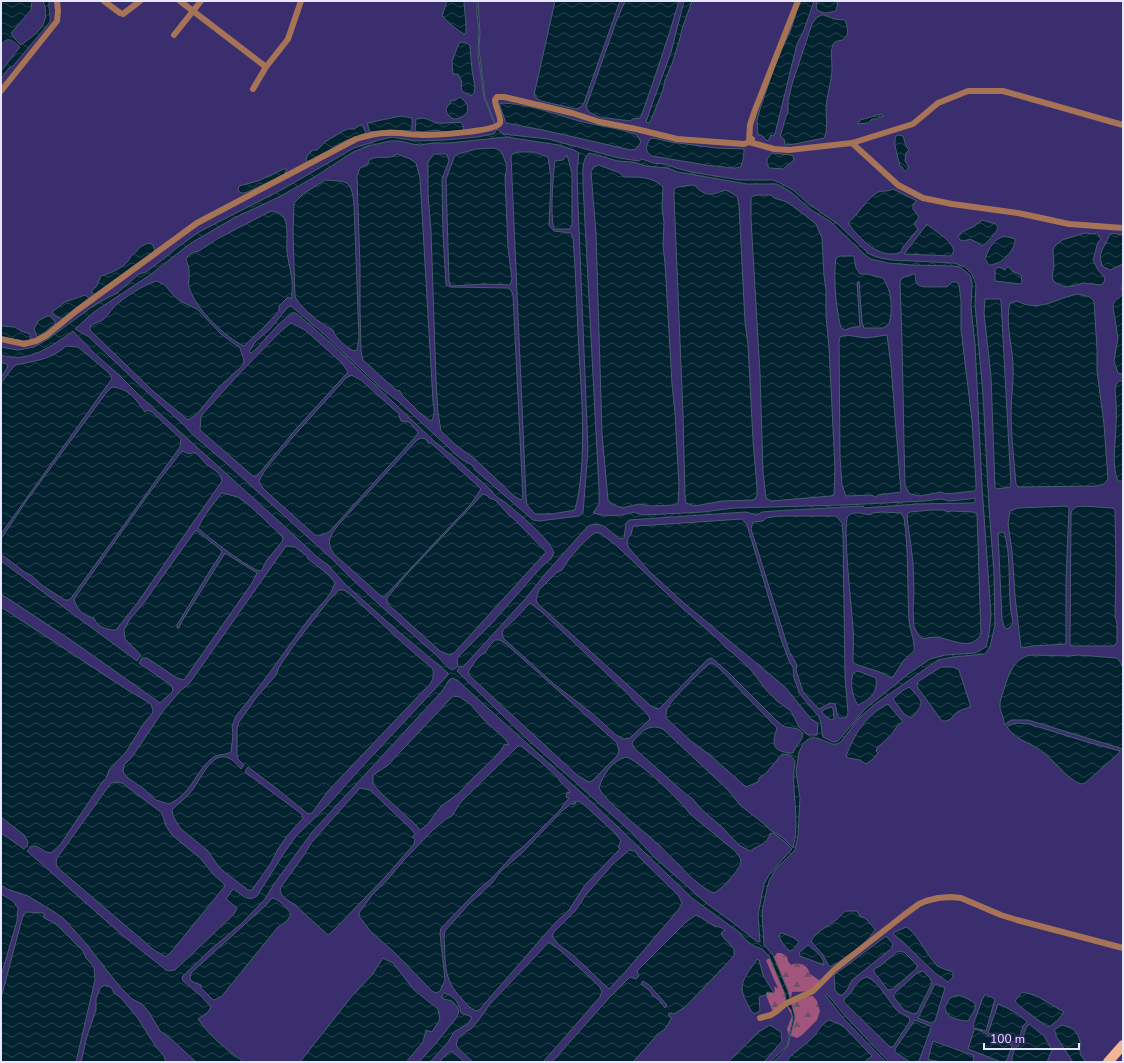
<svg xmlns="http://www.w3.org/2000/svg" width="1124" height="1063" viewBox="0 0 1124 1063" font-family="'Nunito Sans',sans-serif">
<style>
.forest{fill:url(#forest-firs)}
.water{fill:url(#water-waves);stroke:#475d6d;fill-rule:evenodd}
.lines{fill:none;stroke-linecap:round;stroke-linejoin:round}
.street{stroke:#a77357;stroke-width:6}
.primary{stroke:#f4b593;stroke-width:10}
</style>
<defs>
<pattern id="forest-firs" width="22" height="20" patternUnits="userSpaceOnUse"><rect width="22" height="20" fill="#a2567e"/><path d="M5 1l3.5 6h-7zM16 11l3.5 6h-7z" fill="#744e65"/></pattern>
<pattern id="water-waves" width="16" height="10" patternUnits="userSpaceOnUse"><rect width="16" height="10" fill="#02222f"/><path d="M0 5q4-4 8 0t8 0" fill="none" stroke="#27424e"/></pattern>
</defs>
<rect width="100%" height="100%" fill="#3b2e6e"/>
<path class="forest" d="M777,953h4l6,3 1,5 3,4c8,-4 17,0 19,9l9,6c-4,14 -16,11 -27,12l-1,5 -9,6 -9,9 -7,-17 1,-3 7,1 1,-3 -1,-4 4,3 -12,-29 9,-4z
M806,996h7l4,5 3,10 -3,9 -15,15 -5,3 -8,-3 -2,-6 5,-13 -5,-10z"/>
<path class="water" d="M1,1h31l-1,9 -20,23 3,5 7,7c16,-12 31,-21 22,-44h6c-1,7 2,14 1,21l-37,44 -4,2 -8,11v-8l19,-24c-7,-6 -12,-12 -19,-2z
M447,1h18l-1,2 2,20v10l-2,1c-7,-4 -16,-12 -22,-18z
M477,1h1l2,32 -1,16 6,48 12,32 6,5 45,5 71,19 20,3 3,-2 11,4 12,1 11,4 15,4 49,8h33l7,3 13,7 16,14 30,21 30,29 11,4 12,2 62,3 11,4 7,7 4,10 -1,20 8,91 6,112 5,66 1,52 -5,22 -5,7 -32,3 -15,3 -63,44 -17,15 -17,23 -6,3 -18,-7h-6l-4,2 -4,4 -4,8 -3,20 4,25 -2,39 -3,14 -19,19 -7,12 -3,12 -4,19 2,33 9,10 15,36 7,26 -7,29 -10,12 -6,4h-2l17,-16 6,-28 -2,-8 -4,-5 -2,-11 -16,-38 -7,-7 -8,-3 -7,-5 -8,-9 -47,-34 -97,-93 -138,-125 -5,-2 -3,2 -6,10 -130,141 -39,53 -9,15 -24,25 -30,25 -29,28 1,4 17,14 11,12 -3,5 -10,7c12,17 28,31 46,43h-48l-26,-24 -10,-7 -11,-19 -7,-8 -10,-5 -12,-12 -37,-47 -18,-20 -9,-7 -28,-17 -21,-7 -6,-4v-52l23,16 3,-3 1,-4 -4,-7 -23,-18v-210l128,84 9,5 13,8 2,7 -1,3 -8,9 -18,29 -17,18 -3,9 -3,2 -43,64 -9,8c-11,-1 -15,-14 -24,-2l95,84 44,35 4,1 5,-1 58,-55 4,-6 -1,-2 -10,-8 7,-10c9,5 14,14 24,7l25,-40 14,-20 31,-30 33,-37 88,-94v-2l-56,-47 -47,-42 -17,-19 -11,-8 -35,-33 -144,-130 -18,-18 -27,-24 -20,-21c-21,15 -45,33 -72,24v-8l17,3 16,-3 14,-8 48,-35 21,-11 22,-19 7,-2 20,-15 12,-10 21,-15 84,-43 71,-41 25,-8 13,-3 23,4 30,-1 32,-3 17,-3 3,-5 -13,-31 -6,-45 1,-22 -2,-17zM506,137l53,8 15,5 5,3 -2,18 1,34 10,245 -5,63 -4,3 -40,5 -6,-1 -58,-50 -3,-5 -11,-6 -63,-58 -16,-12 -58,-55 -33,-28 -3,1 -18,22 -15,13 -6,10 2,1 4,-3 23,-25 14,-12h4l35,30 105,100 18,14 38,34c3,6 9,8 14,12 12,10 44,36 48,50l-3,6 -8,6 -50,57 -33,33 -3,4 1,7 -5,4c-7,-2 -13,-12 -18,-16 -35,-31 -70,-61 -102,-94l-107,-97 -33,-28 -8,-9 -38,-34 -58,-55 -14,-8 19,-17 56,-37 41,-32 43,-25 45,-21 37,-21 37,-24 15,-6 22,-5h10l12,3 8,1 13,-2h16zM589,153l29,8 15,1 13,4 22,2 10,4 69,12h30l14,8 19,17 21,13 34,33 6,4 17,4 24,2 41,1 7,1 10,8 2,7 -1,25 4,37 7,143 9,128 -2,19 -3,13 -11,6 -30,2 -15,4 -23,16 -42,34 -27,32 -5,1 -10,-5c-2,-7 -1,-13 -4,-20l-20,-24 -2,-7 -3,-8 -1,-11 -3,-4 -8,-21 -35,-117 -5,-6 -89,6 -20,1 -2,9 -3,3 -1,5 2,5 21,24 34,31 101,84 26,32 7,4 -1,12h-9l-9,-8 -8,-16 -14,-10 -10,-10 -16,-21 -18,-17 -8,-6 -5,-6 -38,-33 -65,-62 -17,-13 -4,-1 -4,3 -9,8 -14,16 -7,11 -6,3 -17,17 -3,10 2,4 113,102 8,3 49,-50 4,-1 17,15 46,46c3,2 5,5 8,7 6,3 23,0 19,12 -2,5 -7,9 -9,15 -20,-1 -22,-7 -16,-25l-61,-63 -5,-2c-7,4 -40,37 -44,46 -1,3 -1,6 -1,9l25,23 19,14 36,32 12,-5 1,-4 7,-5 16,-19 8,1 5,6c-5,28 6,59 -2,87l-11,-11 -12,-7 -7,-7 -22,-17 -13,-16 -65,-61c-14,-6 -23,3 -31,14l2,5 53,47 6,4 7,9 22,19 17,18 11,6c9,-6 17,-7 20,-17l3,-1 11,8 8,8 -23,26 -5,9 -6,31 2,27 -4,-1 -20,-16 -30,-22 -52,-46 -22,-24 -105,-94 -70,-68 3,-5 3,1 63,-69 20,-25 42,-47c16,-6 20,5 32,13l4,-1 2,-15 3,-3 117,-8 11,3 5,-3 12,-1 89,-5 2,2 52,-4 55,-1 3,-1v-4l-6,1 -19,2 -9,-2 -17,2 -80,4 -110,3 -31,4 -61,3 -8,-3c-12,4 -28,5 -41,1l6,-9v-15l-16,-304c0,-10 -2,-25 6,-32z
M555,1h65l-36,102 -3,4 -5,2 -35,-8 -5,-3v-3h-2z
M625,1h54c-11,38 -24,76 -37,113l-2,4 -8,1 -1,2 -24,-3h-6l-12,-6 -3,-5 30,-85z
M684,1h8l-10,28 -2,9 -8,26 -7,16 -2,10 -12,30 -2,3 -3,-1 5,-15 20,-55z
M800,1h14l-10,29 -7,14 -21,86 -2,6 -3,-1 -3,6 -2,-1 -5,-5h-3l-1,-15 3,-11 18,-53 12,-24z
M818,1h20l-2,10 -10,2 -5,-1 -4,-2 -1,-5z
M821,15h4l9,4 11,1c2,4 5,16 -1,19 -2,2 -6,1 -9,3 -6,7 -3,17 -3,25 0,14 -5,27 -6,41 0,8 2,24 -2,30l-29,6 -10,1 -1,-6 -4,-2 6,-21 2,-3v-12l4,-17 20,-60 4,-6z
M461,42l6,1 3,3 2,24 3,17 -1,6 -3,3 -9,-5 -1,-3 1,-6 -4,-8h-5l-1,-12 6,-17z
M460,97c13,9 9,22 -7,22l-6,-5 -1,-5 2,-4 2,-1 1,-4 3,1z
M500,103c27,0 54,11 79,18 19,5 41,7 58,14l4,7 -5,7 -5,1 -88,-20 -37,-7 -6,-17z
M881,114l3,2 -2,1 -2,-1 -2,3h-6l-4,4 -10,1 2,-4z
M401,116l11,2v11l-3,2 -19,-1 -20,2 -3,-9z
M423,118c6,1 9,4 15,5 8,1 16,-2 24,0l2,7 -20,2 -8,-2 -13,2 -8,-1 1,-12z
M362,124l4,9 -21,8 -36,22 -3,-3 1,-4 6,-6h4l8,-8 18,-11 5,-2h6z
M898,135l5,1 3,10 3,4 -3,3 -1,8 4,6 -3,4h-2l-2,-4 -2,-1 -5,-20v-8l1,-2z
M653,138l18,4 45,6 28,1c0,5 -1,13 -3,17 -3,5 -23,-1 -29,0l-60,-10c-8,-5 -6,-10 -2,-17z
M476,149l18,-1 5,2 3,3 5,13 -2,12 3,70 4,31 -2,6 -26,-1 -31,2 -3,-1 -1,-4 -3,-102 9,-24z
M519,152h15l14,5 3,21 -2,48 5,5 17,2 2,5c3,38 4,76 6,115 3,47 8,111 -4,157l-23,4h-17l-8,-9 -1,-8 -15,-341 3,-3z
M772,153l18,2 3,1 1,4 -11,9 -14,-1 -2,-4v-5z
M397,154l13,5 6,4 4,15 13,223c1,8 3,13 -2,20l-9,-6 -20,-20 -2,-4 -4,-1 -33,-30 -2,-10 -1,-43v-40l-3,-91 3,-8 8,-4 1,-4c9,-6 20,1 28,-6z
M434,154h13l2,7 -7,18 1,55 3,51 4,2 58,1 3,2 2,5 10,203 -2,2 -7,-4 -39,-37 -18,-13 -16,-15 -3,-18 -2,-33 -5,-149 -3,-37v-32z
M567,155l5,18v51l-2,5h-16c-4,-13 -1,-54 1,-68l8,-1z
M599,165l21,8 4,4c14,0 28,-1 39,10l-1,20 2,16 -1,23 2,17 7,121 3,29 4,73 -1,17 -3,2 -23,1 -13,-2 -17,4 -10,-4 -4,-4 -6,-66 -6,-201 -5,-61 3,-5z
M284,169h3l-3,6 -39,18h-4l-3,-3 1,-4 19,-5z
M325,180c23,2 26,-1 29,24l5,134 -2,12 -3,1c-7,-3 -19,-13 -21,-21 -15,-8 -29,-19 -38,-33l-2,-65 1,-29 9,-9z
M692,185l4,1c2,5 11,9 17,8 5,-1 9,-3 13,-4l11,6 2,9 6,117 3,23 5,95 4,47v8l-2,4 -3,1 -30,1 -27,5 -9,-3 -1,-6 -2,-83 -9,-218v-7l4,-2z
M893,189l24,12 -4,3v5l6,8 -5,7 4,5 -15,18 -2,5c-21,9 -42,-14 -53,-29 10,-8 18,-23 27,-29 6,-5 11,-1 18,-5z
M758,195h13l3,3 13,4 24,18 5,4 6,14 2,38 2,14v26l3,32 6,120 -1,27 -3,1 -60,5 -5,-3 -3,-26 -3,-98 -9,-155v-21l2,-2z
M271,211c5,1 10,1 13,7 5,9 2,24 3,34 2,16 8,30 4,47l-3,-2 -9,9v5l-14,15 -21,20c-19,-9 -47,-36 -54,-56 -3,-6 0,-12 -1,-19 0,-4 -2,-8 -3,-12l3,-4 5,-3 5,-1 18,-12z
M982,220l14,4 2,4c-2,5 -11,15 -16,18l-4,-3 -8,-4 -6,2 -4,-1 -2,-4 4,-4 11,-5z
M927,224c6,7 35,21 24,32l-47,-2z
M1085,233l7,1 5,-1 4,6 -3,3 -5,18 5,10 7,8 -1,4 -3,3 -18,-2 -6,2 -12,2 -11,-5 -2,-5 2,-11 -1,-16 2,-4 7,-6z
M1111,233l12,2v29l-13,6 -8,-4 -2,-10 2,-6z
M1005,236l10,3c1,11 -15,27 -26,26l-4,-6c4,-11 8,-20 20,-23z
M150,243l3,2 2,6 -60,43 -3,-1v-3l4,-3 5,-11c10,-3 26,-9 30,-20 8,-4 6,-11 19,-13z
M840,256h14l2,12 4,6h7l16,4c9,13 10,31 6,46l-6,4h-19l-2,-6 -3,-41 -2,2 3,44h-7l-8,3 -4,-2c-5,-18 -8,-52 -5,-70z
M999,267l6,3 2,-3h2l3,4 9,4 1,8 -2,1 -25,-3v-12z
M912,274h3c1,3 0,8 2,10 4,5 23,2 30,3l5,-5h5l2,3 2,15v29l11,92 4,63v5l-2,2 -28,3 -5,-2 -21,4 -10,-2 -5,-8c-2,-68 -2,-136 -5,-204l2,-4z
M157,281l8,4 8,10 7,6 17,8 24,25 19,14 3,9 1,6 -2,3 -22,20 -23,28 -9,6 -35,-29 -63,-61v-4c4,-2 7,-4 11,-5 6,-3 9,-10 13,-14 9,-9 31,-23 43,-26z
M1123,283v91h-1l-4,-1 -4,-12 4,-23 -5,-31c0,-7 6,-8 10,-13l-2,-7z
M1078,294l12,3 4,4 3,48v22l7,53 4,55 -4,5 -8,2 -78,1 -2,-3c-2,-24 -5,-47 -5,-71 0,-16 3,-33 2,-49 -1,-20 -8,-42 -3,-61l7,-2c23,12 39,-3 61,-7z
M85,295l4,3 -27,21 -7,-3 -3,-4 13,-10z
M985,299h15l1,2 10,184 -1,2 -13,2 -2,-2 -4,-110 -7,-64z
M47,316h3l6,7 -11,9 -8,5 -3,-8 4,-8z
M291,323l14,7 37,33 6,9 -52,57 -39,47h-4l-53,-46 1,-14 36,-40 43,-44z
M1,326l14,1 6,4 9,3 1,6 -7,1 -23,-4z
M846,335l20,3 21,-3 4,31 10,126 -23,3 -2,2 -5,-2 -25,1 -4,-11 -2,-28 -1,-115 1,-5z
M66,346l12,1 31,26 3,5 -1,2 -110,154v-151l14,-18c19,-4 36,-5 51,-19z
M1,362l7,3 -2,5 -5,8z
M351,375l10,5 38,34v2l2,5 8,1 9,10v2l-88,97c-5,3 -8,5 -15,4l-47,-42 -5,-5 -4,-6c4,-12 14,-21 21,-30 21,-25 44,-49 66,-74z
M1119,381h4v100h-5c-7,-14 -2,-41 -2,-57 1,-11 0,-23 -1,-35l1,-4z
M112,387c16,1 24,12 33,25l3,-2 4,2 29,27 -1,8 -108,150 -3,3h-4l-22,-14 -12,-11 -5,-2 -25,-19v-15l26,-39 79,-107z
M421,438l5,1 2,4h3l50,46 -10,15 -87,93 -4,-2 -46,-41c-9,-13 -3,-19 5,-30l78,-84z
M182,451l8,3 4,-2c5,3 8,8 12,12 6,5 15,8 16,17l-84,121 -22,28c-9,0 -19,-3 -22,-12 -10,-1 -18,-10 -20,-19l76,-107z
M222,493l16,4 12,9 32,30 1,4 -2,3 -15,18 -4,9c-1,0 -1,1 -2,1 -8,0 -55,-36 -62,-43 6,-13 15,-24 24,-35z
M483,494l5,2 1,2 6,2 13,14 9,8 29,30 -92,101 -4,2 -10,-4 -51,-46 -2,-4v-3l19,-23z
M1067,506l2,2 -3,72v64l-33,2 -12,2 -6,-52 -3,-45 -4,-27 2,-13 8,-3z
M1082,506l31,2 2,2 1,62 -1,44 2,8v18l-3,4h-43l-1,-4 1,-128 1,-4 4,-3z
M931,510h12l5,2 3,-1 22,1 4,2 4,120c-13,23 -37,-4 -57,5l-5,-3 -5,-9 -1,-19 1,-15 -1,-31 -6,-45 1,-4 2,-1z
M882,512l19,1 3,5c5,34 3,68 5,102 1,11 6,20 5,31l-11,10 -10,16 -2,1c-4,-2 -6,-4 -9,-5 -8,-4 -23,-6 -29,-11 0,-11 1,-22 0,-34 -1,-16 -11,-104 -5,-112 4,-5 16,-3 21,-1l4,-2z
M779,516h57l6,7 1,11 2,143 3,36 -2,5h-6c-4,-3 -3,-9 -5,-14l-5,-1 -11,6 -16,-17 -7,-22 1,-5 -8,-14 -38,-122 2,-7 10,-1 3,-3z
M195,531h2l24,19 1,2c-16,24 -30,49 -45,73v3h2l3,-7 43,-68 32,20 -5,10 -68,97 -7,-2 -30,-20h-5l-3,5 33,23 1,5 -13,12 -89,-63 -70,-46v-33l136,100 4,-6 -16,-16 -1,-9 6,-11 13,-15z
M1004,532c9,29 2,61 9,91l-4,5 -3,1 -2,-2 -2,-8 -4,-86z
M286,546l9,1 12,9 1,3 21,16 6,8c-4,14 -18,25 -27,37 -24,32 -46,65 -72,96l-4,10 1,9 -2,17c-7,4 -14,1 -20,7 -17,15 -20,35 -42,45l-13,-4 -12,-11 -16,-11 -5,-6 1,-7 8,-8 31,-46 17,-20 9,-7z
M339,590h5l7,5 54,50 28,24c1,10 -1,14 -8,20l-97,102 -16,22 -4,1 -32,-26 -28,-21 -3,5 54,40 3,3 1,3 -16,18 -9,13 -7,14 -19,27h-4l-26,-20 -6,-7 -8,-12 -28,-23 -7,-12 -1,-6c5,-6 13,-11 18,-17 14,-17 26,-56 51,-24l3,-4 -6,-6 -1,-4v-27l2,-6 17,-24 20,-23 3,-8 15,-22 35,-45z
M530,603l12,9 87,83c6,10 17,14 21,24l-20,19 -6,1 -8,-4 -23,-21 -39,-30 -50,-45 -2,-5 1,-4 13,-12z
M495,640h5l6,4 111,99 2,8 -2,5 -25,25 -3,1 -12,-7 -107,-99 -2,-4 8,-12 5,-5 4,-2 5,-8z
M1032,655l37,1 9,-1 39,3 4,5 2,6v80l-95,-29h-17l-7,5c1,-7 -5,-14 -4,-21 0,-5 3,-11 4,-15 5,-15 10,-32 28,-34z
M941,667h12l6,3 12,37c-8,2 -16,4 -20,12l-5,2h-4l-24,-33 -1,-4 2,-3z
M858,671l18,7c2,15 -6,21 -18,27 -6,-9 -8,-21 -5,-32z
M909,687c15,15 16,16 2,31l-7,-4 -11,-15 9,-8z
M453,696l7,1 10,7 14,16 22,20 3,5 -4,-1 -6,9 -26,25 -15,16 -17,12 -14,19 -7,5 -5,-6 -32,-29 -10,-11v-9l14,-9z
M888,704l15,18 -6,4 -5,8 -15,14 -1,3 2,2 -5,6 -7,5 -6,-4 -12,-2 -2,-2c9,-23 19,-40 42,-52z
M831,707l2,1 1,11 -3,1 -9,-7 1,-3z
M1017,723l12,1 58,18 33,9 -1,2 -34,30 -4,1c-15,-5 -27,-25 -41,-34 -12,-9 -24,-9 -33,-23l3,-2z
M518,746h3l20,16 18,17c1,5 9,8 11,14l-3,-1 -1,5 3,1 -6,7 -2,4 -38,38 -7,5 -25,27 -13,11 -37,38 -1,5 5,47 -5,11 -4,2 -4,-2 -38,-39 -23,-20 -12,-16v-3l13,-18 16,-16 16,-19 28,-29 14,-12 6,-3 8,-13z
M626,757c11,2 57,46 64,57l45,37c2,3 6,6 6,11 0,6 -20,28 -27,31 -18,-7 -38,-32 -53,-46 -19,-18 -42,-34 -59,-54l-3,-5c4,-14 13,-27 27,-31z
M117,782l5,1 40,30 4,13 6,9 29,24 12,15 11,10 1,2 -53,65 -6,6 -12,-7 -97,-83c-2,-6 0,-9 3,-13l51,-71z
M360,788l10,2 41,39 4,5 -3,3 3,2 -1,5 -26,30 -55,57 -5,4 -33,-30 -12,-8 -3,-6 1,-4 23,-32 7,-12z
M580,801l36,33 5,7 -3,6 2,2 -35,36 -16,25 -14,13 -76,87 -3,1c-6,-3 -10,-7 -14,-12 -20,-21 -16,-36 -18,-62l1,-6 23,-26 24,-22 9,-12 21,-18 40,-42 10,-8 1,2 3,-2 -2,-1z
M629,850l6,1 5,7 38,37 4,8 -3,6 -53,62 -17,18 -36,-34 -14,-10 -7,-9 2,-4 22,-22 9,-14 28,-32z
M1,894l12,7 5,7 -1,13 -16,55z
M272,898c7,1 15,10 19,16l-4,7 -9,6 -57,70 -7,3 -2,-1 -11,-11v-3l-10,-4 -1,-3 1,-5 75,-68z
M846,911h11l3,5 6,3 9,10c-5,13 -32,30 -44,38l-2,-1 -6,-11 -12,-14c5,-10 17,-14 25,-21 4,-3 6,-7 10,-9z
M27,912l17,1v5l11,5 28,28 3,7 8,9 1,13 -19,82h-75v-64l21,-79 2,-5z
M696,915c7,3 13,9 19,11 4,1 6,1 10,4l-4,3 2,4 11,12v7l-49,51 -11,7 -2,-1h-3l-1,2 3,2v2l-6,10 -7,5 -25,28h-81l57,-64 21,-21 6,2 3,-3 -2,-5 49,-49zM643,981l6,4 18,20 -2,3 -6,-8 -6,-4 -3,-5 -9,-7z
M906,927c11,5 21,30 32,39 4,3 10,4 15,6v5l-5,5 -13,-9 -33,-32 -9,-7 2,-2z
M782,933l12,5 5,4 -6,8 -3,1c-5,-3 -8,-9 -11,-14l1,-3z
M886,936l7,8 -1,4 -40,32 -5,10 -5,5h-3l-4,-5 -1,-15z
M549,942l12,9 38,35 3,5 -2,6 -57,65h-70l-17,-16 2,-8 9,-7 4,-2 7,-8 12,-17z
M808,945c6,5 16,11 16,20l-24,-9 -1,-3z
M898,951l6,1 13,13v3l-24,21 -5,1 -14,-18v-3l6,-3z
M383,958l10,5 21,27 24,19 2,10 -8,13 -6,-2 -3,12 -17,20h-106l52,-66 20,-21z
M757,959l2,1 4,15 11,18 -7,-1 -1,3 -7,2 1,14 -6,3c-4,-4 -6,-9 -8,-13 -10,-18 2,-27 11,-42z
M923,971l7,7 2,5 -15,30 -3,1 -10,-4 -11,-14 2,-3 22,-20z
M867,977c11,4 21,23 28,31 3,5 9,7 14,9l1,4 -17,26h-3l-46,-45v-3c3,-2 6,-5 8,-8 4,-6 7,-12 15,-14z
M935,984h2l8,4 -10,33 -4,2 -13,-5z
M105,985l6,2 3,6 7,5 16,19 19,30 8,9 2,6h-85l6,-26 9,-26v-11l4,-11z
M1022,992l13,3 29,17 -6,8 -9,7c-5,-2 -32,-22 -34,-26z
M444,993c9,2 16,10 17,20l11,4 -4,7 -14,8 -6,10 -18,20h-11l18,-20 20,-25 2,-6 -1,-3 -6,-7 -8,-2 -3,-2z
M827,994l19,23 43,45h-3l-41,-42 -20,-25z
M985,994l10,5 -9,32 -12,-3 -1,-3 9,-25z
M958,995l8,3 9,5v6l-7,12c-5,0 -17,-2 -20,-7 -1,0 -3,-6 -3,-7l5,-9z
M998,1004c7,2 24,12 29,18l-4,4 -5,16h-5l-6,-5 -19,-4z
M829,1020l13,5 30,31 -8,6h-76v-3c7,-8 17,-13 24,-21 6,-6 9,-14 17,-18z
M915,1020l15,6 1,2 -12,33 -9,1 -15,-10v-3z
M1029,1024l15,12 8,14 -5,12h-35c0,-13 4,-12 9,-20 3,-6 3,-12 8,-18z
M770,1025l11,7 1,9 -18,21h-36l32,-31z
M1062,1025c14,4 14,5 19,19 -3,8 0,12 5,18h-13l-17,-26v-3l-2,-3z
M976,1029l9,4 2,2 21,8 4,3 -5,14 -3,2h-3l-33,-13 6,-19z
M933,1041l39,14 2,1 -1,6c-12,0 -37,1 -45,-3z
M452,1051l12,11h-25l9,-9z"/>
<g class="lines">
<path class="street" d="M104,1l16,12 3,1 17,-13
M180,1l86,66
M798,1l-43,109 -5,15 -1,17 25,7 15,1 63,-7 61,-19 25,-21 30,-12h35l120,34
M174,35l27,-34
M253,89l13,-22 22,-28 13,-38
M1,91l56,-70 1,-10 -1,-10
M852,143l46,42 25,13 29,6 66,9 51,11 54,4
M1,339l23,5 12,-3 11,-6 28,-23 122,-89 159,-84c10,-3 20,-6 30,-6 12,-1 24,2 37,2 10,0 73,-3 77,-12 2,-4 -5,-17 -5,-23l2,-3h7l68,16 28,9 36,7 41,10 67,5 5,-2 3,-3
M760,1018l11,-3 6,-4 8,-7 28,-13 22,-22 69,-54 15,-11 7,-3 12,-3 13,-1 10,1 40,17 16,5 106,28"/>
<path class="primary" d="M1108,1062l15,-17"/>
</g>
<rect width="1124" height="1063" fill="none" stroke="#e7e6fd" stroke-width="4"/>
<path d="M984 1043v6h95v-6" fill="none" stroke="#e7e6fd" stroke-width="2"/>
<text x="990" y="1043" font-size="12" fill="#e7e6fd" stroke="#312462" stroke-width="3" paint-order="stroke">100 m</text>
</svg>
